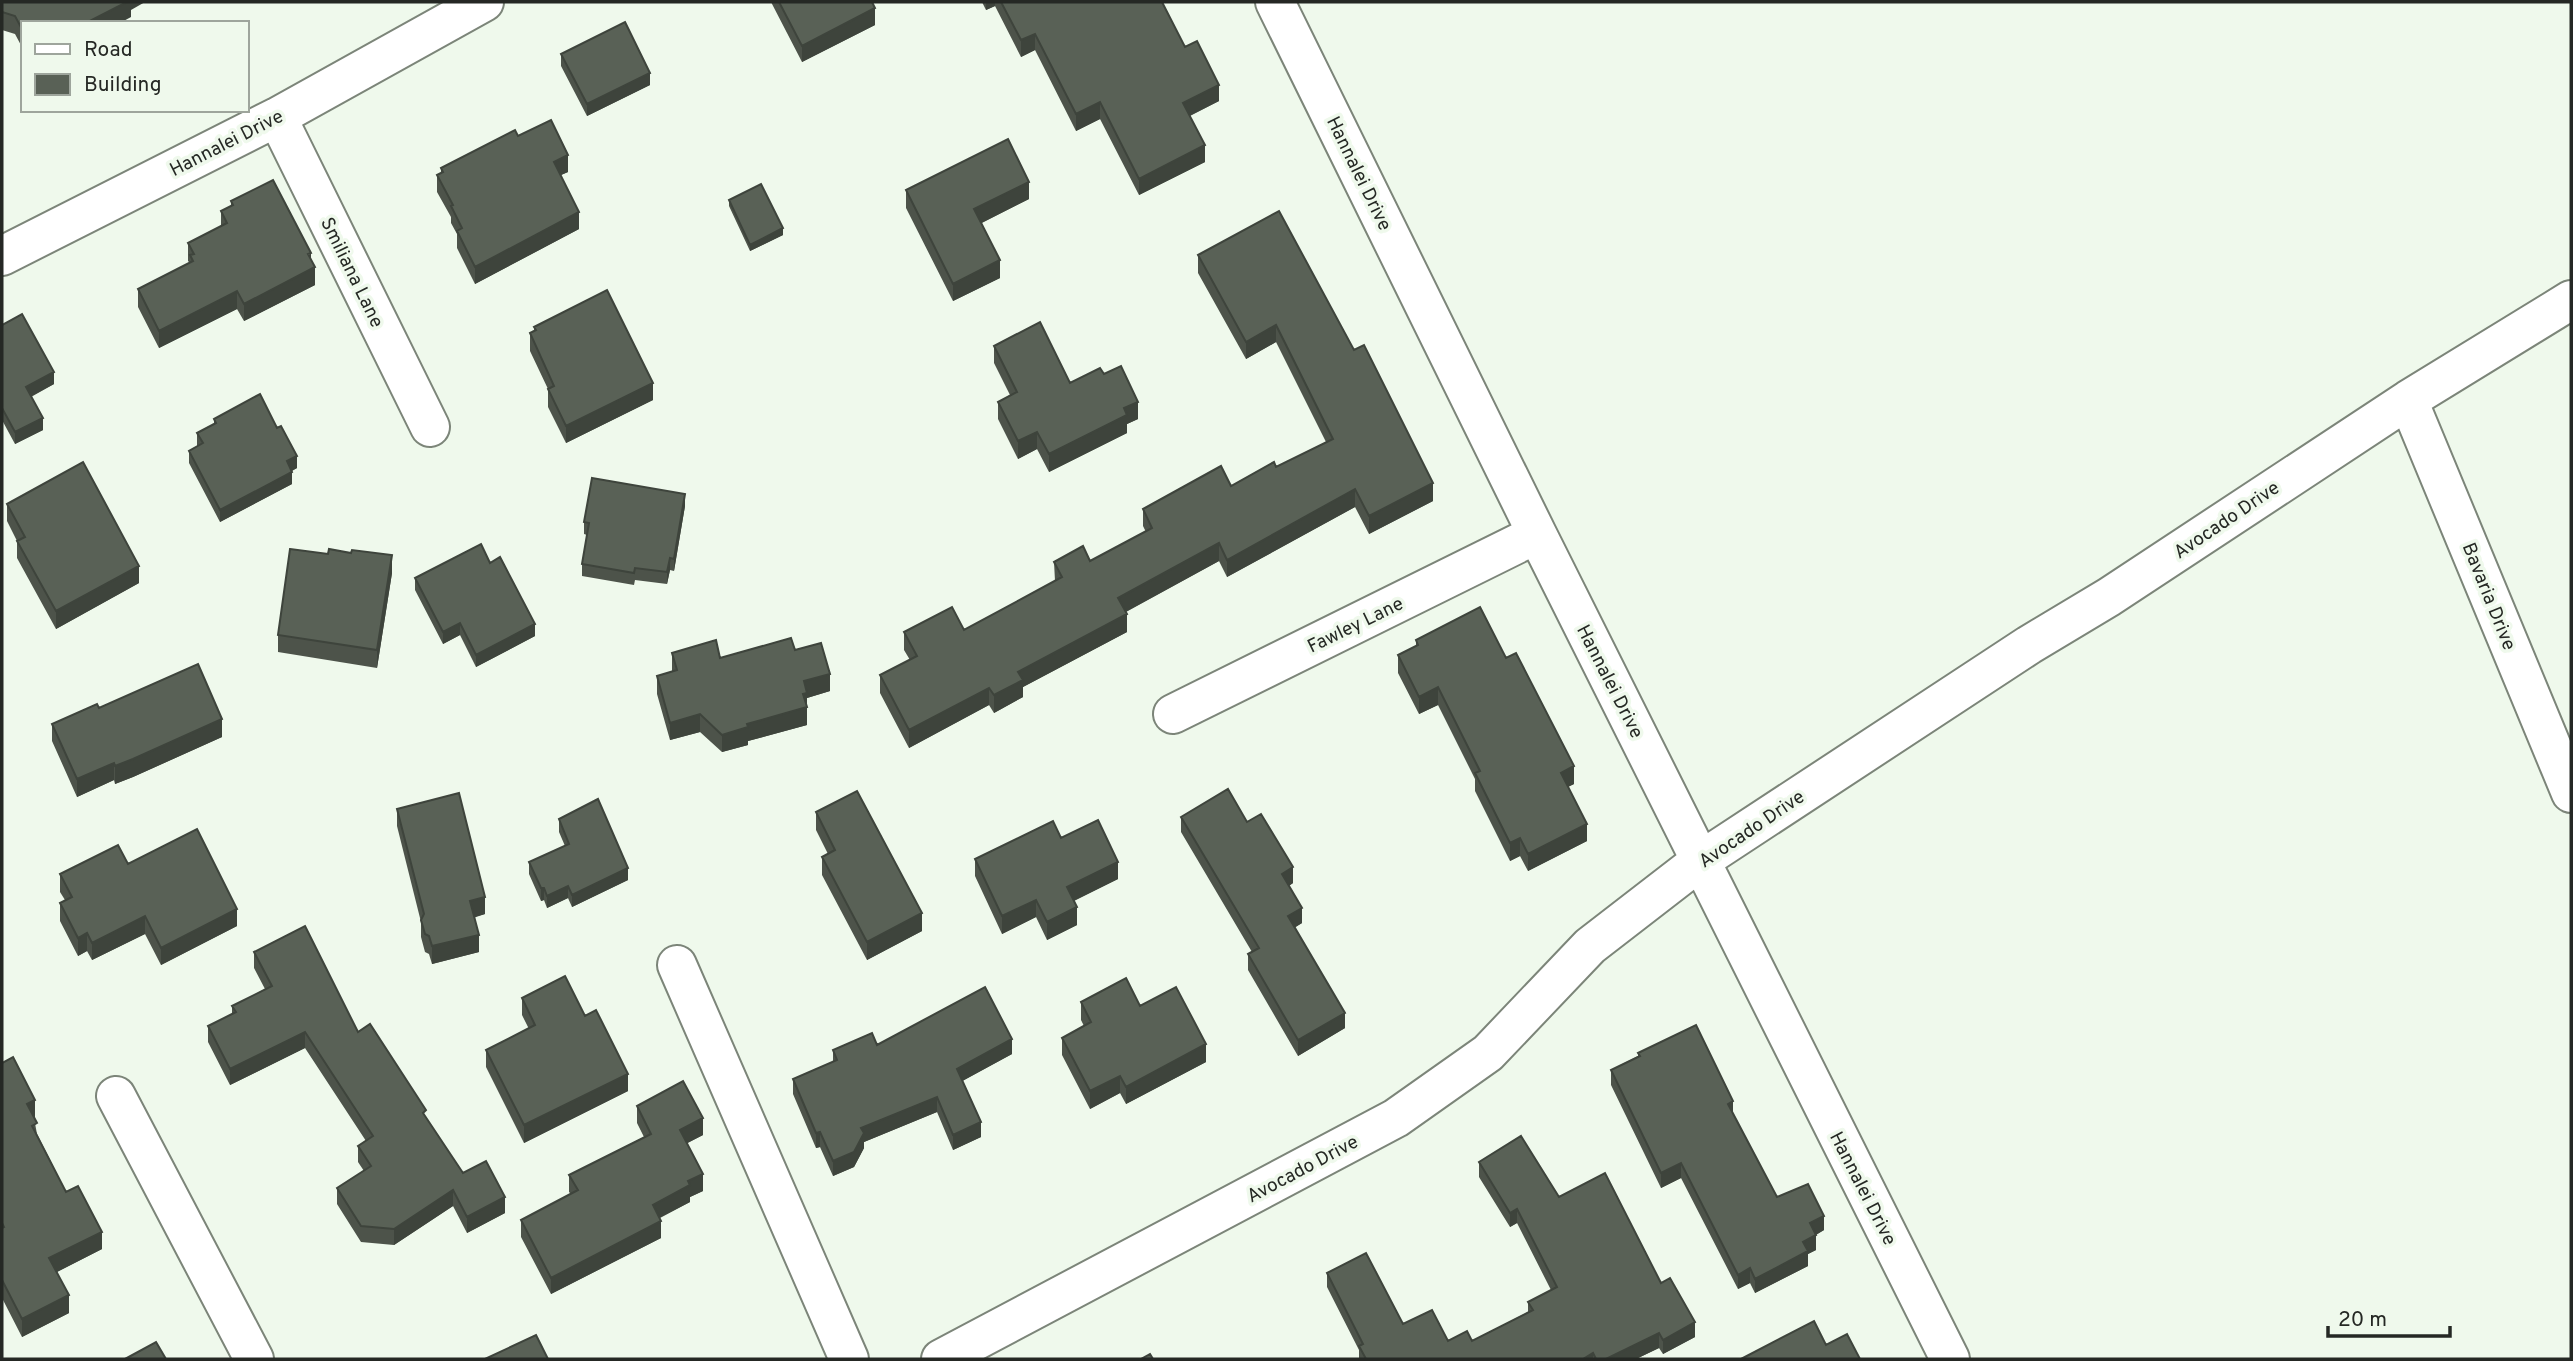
<svg xmlns="http://www.w3.org/2000/svg" width="2573" height="1361" viewBox="0 0 2573 1361" font-family="Overpass,sans-serif">
<style>
.lines{fill:none;stroke-linecap:round;stroke-linejoin:round}
.minor-casing{stroke:#7c8579;stroke-width:42}
.minor{stroke:#fff;stroke-width:38}
.wall{fill:#4d534a}
.shaded-wall{fill:#3e443c}
.building{fill:#596156;stroke:#3e443c;stroke-width:2}
.labels{text-anchor:middle;stroke-width:7;stroke-linejoin:round;paint-order:stroke}
.street-label{font-size:19px;fill:#252824;stroke:#eff9ec}
</style>
<rect width="100%" height="100%" fill="#eff9ec"/>
<g class="lines">
<defs>
<path id="minor" d="M1275,2l262,532 413,825
M277,117l153,310
M2,256l275,-139 207,-115
M2408,400l163,393
M1173,714l364,-180
M677,965l172,394
M116,1096l138,263
M941,1359l455,-241 92,-65 102,-107 110,-85 329,-216 80,-48 299,-197 163,-100"/>
</defs>
<use href="#minor" class="minor-casing"/>
<use href="#minor" class="minor"/>
</g>
<path class="wall" d="M2,2l129,8v7l-108,6v26l-8,-15 -13,-4z
M771,2h101l3,23 -73,37z
M982,2h180l23,45 34,54 -29,15 15,46 -66,33 -39,-76 -24,12 -41,-81 -14,7 -26,-51 -9,4z
M561,54l89,31 -63,31 -26,-50z
M518,136l50,36 -7,3 18,54 -104,55 -18,-36v-14l-6,-11v-6l-14,-25v-17l4,-1v-6z
M906,190l123,9 -48,24 19,55 -47,23 -47,-93z
M729,200l54,35 -33,16 -21,-45z
M231,201l80,58 4,26 -71,36 -7,-12 -78,39 -21,-41v-18l52,-26 -2,-2v-18l33,-17v-15l10,-5z
M1279,211l154,290 -64,33 -14,-27 -128,70 -8,-16 -93,51 1,20 -104,55v10l-29,16 -5,-8 -80,43 -29,-55v-18l30,-15 -6,-10v-18l60,-2 91,-49 -1,-19 36,-1 56,-29 -3,-6v-17l88,-23 45,-19 50,-25 -50,-100 -30,17 -48,-86v-18z
M2,325l52,59 -23,13 12,33 -28,14 -13,-24z
M534,327l119,73 -87,43 -18,-36v-18l-18,-38v-18l4,-2z
M994,346l76,37 34,-9 34,45 -11,5v9l-78,39 -12,-23 -19,10 -20,-40v-17l12,-7 -16,-32z
M214,419l83,49 -5,3v13l-72,38 -31,-59v-12l8,-5v-13l17,-9z
M7,504l132,79 -83,46 -39,-71v-17l-10,-20z
M685,506l-11,65 -4,-1 -3,14 -32,-4 -1,5 -52,-9v-12l5,-29 -3,-1v-12z
M351,553l41,20 -15,95 -99,-16v-17l50,-81z
M490,563l45,73 -59,31 -16,-32 -17,9 -28,-54v-12z
M1416,640l90,18 68,126 -6,3 19,54 -59,30 -8,-15 -10,5 -35,-70v-12l-37,-74 -19,9 -21,-41v-18l18,-9z
M795,650l35,41 -23,7v27l-59,16v4l-26,7 -22,-20 -30,8 -13,-46v-18l15,-4v-19l48,5z
M99,708l123,29 -89,40 -18,7 -1,-4 -37,17 -25,-56v-17z
M397,809l88,105 -11,3 5,35 -47,12 -3,-10 -4,-2 -4,-15v-15l-24,-96z
M816,812l106,119 -55,29 -45,-85v-18l6,-3 -12,-24z
M1181,817l66,5 46,61 -4,3 13,37 -7,4 50,101 -47,28 -50,-86v-16l4,-2 -71,-120z
M559,819l69,61 -56,27 -4,-9 -21,10 -3,-8 -3,1 -12,-27v-12l36,-16 -6,-14z
M1061,838l57,41 -44,22 3,24 -30,15 -11,-23 -34,17 -27,-58v-17z
M128,864l109,62 -76,39 -16,-31 -53,26 -5,-9 -9,5 -18,-35v-18l5,-3 -5,-8v-18z
M254,952l104,80 68,85 37,56 42,40 -38,20 -14,-27 -59,39 -33,-3 -24,-38v-16l27,-17 -6,-9v-16l8,-5 -61,-93 -75,37 -22,-43v-16l24,-12v-8l33,-17 -11,-21z
M522,998l63,18 43,75 -104,52 -38,-76v-17l43,-21 -7,-14z
M1081,1002l59,4 66,56 -80,42 -6,-11 -30,16 -28,-54v-17l22,-12 -3,-6z
M833,1050l179,4 -50,27 19,56 -28,13 -16,-38 -73,30v6l-10,19 -21,9 -13,-29 -4,1 -23,-54v-15l40,-17z
M1638,1053l95,61 44,83 47,33 -8,5v15l-8,4v12l-53,27 -5,-10 -12,6 -57,-111 -20,10 -50,-103v-15l27,-14z
M2,1063l33,54 -1,1 3,16 29,58 36,57 -45,23 12,41 -47,24 -20,-39z
M637,1106l66,29 -16,8 16,48 -13,6v5l-30,16 1,20 -110,56 -30,-57v-17l50,-26 -2,-2v-17l75,-38 -7,-14z
M1479,1162l80,35 102,86 34,54 -32,17 -4,-6 -23,11h-277v-9l-32,-63v-14l76,51 45,17h24l56,-29v-10l23,-12 -34,-67 -7,4 -31,-50z"/>
<path class="shaded-wall" d="M127,2h18l-14,8v7l-11,6h-34z
M986,2h9v4l-9,4z
M875,8v17l-73,37v-16z
M1035,34v16l-14,7v-17z
M650,73v12l-63,31v-12z
M1219,85v16l-36,18v-16z
M1100,102v17l-24,12v-17z
M1205,145v17l-66,33v-16z
M568,155v17l-14,6v-16z
M1029,182v17l-55,28v-18z
M579,212v17l-104,55v-17z
M783,228v7l-33,16v-6z
M311,253v17l4,-3v18l-71,36v-17z
M1000,260v18l-47,23v-17z
M237,291v18l-78,39v-17z
M1276,325v17l-30,17v-17z
M54,372v12l-28,15v-12z
M653,383v17l-87,43v-17z
M1138,402v17l-11,5v9l-78,39v-18l75,-46z
M43,418v12l-28,14v-12z
M1037,432v17l-19,10v-18z
M297,456v12l-10,5v-12z
M292,472v12l-72,38v-12z
M1433,483v18l-64,33v-18z
M1355,489v18l-128,70v-17z
M685,494v12l-11,65v-12z
M1219,543v18l-101,55v-18z
M392,555v18l-15,95v-18z
M670,558v12l-3,14v-12z
M139,566v17l-83,46v-18z
M1127,614v18l-104,55v10l-29,16v-18l24,-23z
M460,623v12l-17,9v-12z
M535,624v12l-59,31v-12z
M830,674v17l-23,7v27l-59,16v4l-26,7v-17l25,-11 57,-43z
M1438,687v18l-19,9v-17z
M989,688v17l-80,43v-18z
M700,714v18l-30,8v-17z
M222,719v18l-89,40 -18,7v-18z
M114,763v17l-37,17v-18z
M1574,766v18l-13,6v-17z
M1587,824v17l-59,30v-17z
M1520,838v18l-10,5v-18z
M1118,862v17l-51,25v-17z
M1293,867v16l-11,7v-16z
M628,868v12l-56,27v-12z
M568,886v12l-21,10v-12z
M541,888h3v12l-3,1z
M485,897v17l-15,5v-18z
M1036,900v17l-34,17v-18z
M1077,907v18l-30,15v-18z
M1302,908v15l-14,9v-16z
M237,909v17l-76,39v-17z
M922,913v18l-55,29v-18z
M145,916v18l-53,26v-17z
M87,933v18l-9,5v-18z
M479,935v17l-47,12v-18z
M1345,1013v15l-47,28v-16z
M305,1032v16l-75,37v-16z
M1012,1039v15l-55,30v-15z
M1206,1044v18l-80,42v-17z
M628,1074v17l-104,52v-18z
M1120,1076v17l-30,16v-18z
M937,1097v15l-73,30v6l-10,19 -21,9v-15l28,-33z
M35,1100v17l-8,5v-18z
M1733,1101v15l-5,-12z
M703,1118v17l-23,12v-17z
M981,1122v15l-28,13v-15z
M820,1132v15l-4,1v-15z
M1681,1163v15l-20,10v-15z
M703,1174v17l-13,6v5l-37,19v-16l35,-24z
M453,1190v16l-59,39v-16z
M505,1197v16l-38,20v-16z
M1517,1209v14l-7,4v-14z
M1824,1216v14l-14,8v-15z
M661,1221v17l-110,56v-16z
M102,1232v17l-53,27v-18z
M1816,1235v15l-8,4v12l-53,27v-14l48,-37z
M1750,1268v15l-12,6v-14z
M69,1295v18l-47,24v-18z
M1695,1322v15l-32,17v-14z
M1659,1333v15l-23,11h-30z
M1593,1353v6h-10z"/>
<path class="building" d="M2,2h125l-41,21h-63v8l-8,-15 -13,-4z
M779,2h93l3,6 -73,38z
M1001,2h161l23,45 12,-6 22,44 -36,18 22,42 -66,34 -39,-77 -24,12 -41,-80 -14,6z
M625,22l25,51 -63,31 -26,-50z
M551,120l17,35 -14,7 25,50 -104,55 -18,-36 5,-3 -11,-22 2,-1 -16,-30 6,-3 -2,-4 74,-38 3,6z
M1008,139l21,43 -55,27 26,51 -47,24 -47,-94z
M273,180l38,73 -3,1 7,13 -71,37 -7,-13 -78,40 -21,-42 55,-28 -3,-6 4,-1 -6,-11 39,-20 -6,-12 12,-6 -2,-4z
M761,184l22,44 -33,17 -21,-45z
M1279,211l75,139 10,-5 69,138 -64,33 -14,-27 -128,71 -8,-17 -101,55 9,16 -109,58 5,8 -29,15 -5,-7 -80,42 -29,-55 37,-19 -13,-24 48,-25 12,23 98,-53 -8,-15 29,-16 7,15 62,-33 -9,-19 78,-43 10,20 43,-24 2,5 57,-28 -57,-114 -30,17 -48,-87z
M607,290l46,93 -87,43 -18,-37 6,-3 -24,-53 6,-3 -2,-3z
M22,314l32,58 -28,15 17,31 -28,14 -13,-24v-83z
M1040,322l30,61 30,-15 4,6 17,-8 17,36 -14,6 3,7 -78,39 -12,-22 -19,9 -20,-39 19,-10 -23,-46z
M260,394l17,34 4,-2 16,30 -10,5 5,11 -72,38 -31,-59 14,-8 -6,-10 19,-10 -2,-4z
M83,462l56,104 -83,45 -39,-70 8,-4 -18,-33z
M592,478l93,16 -11,65 -4,-1 -3,14 -32,-4 -1,5 -52,-9 7,-41 -5,-1z
M481,544l9,19 10,-6 35,67 -59,31 -16,-32 -17,9 -28,-54z
M290,549l38,5 1,-5 22,4 1,-3 40,5 -15,95 -99,-15z
M1480,607l26,51 10,-5 58,113 -13,7 26,51 -59,30 -8,-16 -10,5 -35,-70 5,-2 -42,-84 -19,10 -21,-42 20,-10 -2,-5z
M791,638l4,12 26,-7 9,31 -26,7 3,12 -4,1 4,13 -60,17 1,3 -26,8 -22,-21 -30,9 -13,-47 20,-6 -5,-17 44,-13 4,18z
M198,664l24,55 -89,40 -18,7 -1,-3 -37,16 -25,-55 45,-20 2,4z
M1228,789l19,33 14,-8 32,53 -11,7 20,34 -14,8 57,97 -47,27 -50,-86 11,-6 -78,-131z
M857,791l65,122 -55,29 -45,-85 13,-7 -19,-38z
M459,793l26,104 -15,4 9,34 -47,11 -3,-10 -4,-2 -4,-14 3,-6 -27,-105z
M598,799l30,69 -56,27 -4,-9 -21,10 -3,-8h-3l-12,-26 40,-18 -10,-25z
M1098,820l20,42 -51,25 10,20 -30,15 -11,-22 -34,16 -27,-57 78,-38 8,17z
M197,829l40,80 -76,39 -16,-32 -53,27 -5,-10 -9,5 -18,-35 12,-6 -12,-23 58,-29 10,19z
M305,926l53,106 12,-8 56,86 -3,3 40,60 23,-12 19,36 -38,20 -14,-27 -59,39 -33,-3 -24,-38 34,-22 -13,-20 15,-10 -68,-104 -75,37 -22,-43 28,-14 -4,-6 40,-20 -18,-34z
M565,976l20,40 11,-6 32,64 -104,51 -38,-75 49,-25 -13,-27z
M1126,978l14,28 36,-19 30,57 -80,43 -6,-11 -30,15 -28,-53 29,-16 -10,-20z
M985,987l27,52 -55,30 24,53 -28,13 -16,-38 -76,31 3,5 -10,19 -21,9 -13,-29 -4,1 -23,-54 44,-19 -4,-10 39,-17 5,12z
M1696,1025l37,76 -5,3 49,93 31,-13 16,32 -14,7 6,12 -13,7 5,9 -53,28 -5,-11 -12,7 -57,-112 -20,10 -50,-103 29,-14 -2,-3z
M13,1057l22,43 -8,4 10,19 -5,3 34,66 12,-6 24,46 -53,26 20,37 -47,24 -20,-39v-52l2,-1 -2,-4v-160z
M683,1081l20,37 -23,12 23,44 -15,7 2,4 -37,20 8,16 -110,57 -30,-58 57,-30 -9,-15 82,-41 -14,-28z
M1521,1136l38,61 46,-24 56,110 9,-5 25,44 -32,18 -4,-7 -53,26h-10l-3,-6 -10,6h-217l-7,-13 4,-2 -36,-71 39,-20 37,71 29,-14 16,31 19,-10 5,10 61,-31 -5,-8 29,-15 -40,-78 -7,4 -31,-51z
M1814,1321l12,24 21,-11 13,25h-119z
M536,1335l12,24h-63z
M156,1342l10,17h-41z
M1150,1354l3,5h-12z"/>
<g class="labels">
<g class="street-label">
<text transform="translate(226 142) rotate(-27)" y="7">Hannalei Drive</text>
<text transform="translate(1360 173) rotate(64)" y="7">Hannalei Drive</text>
<text transform="translate(353 272) rotate(64)" y="7">Smiliana Lane</text>
<text transform="translate(2226 519) rotate(-34)" y="7">Avocado Drive</text>
<text transform="translate(2490 596) rotate(68)" y="7">Bavaria Drive</text>
<text transform="translate(1355 624) rotate(-26)" y="7">Fawley Lane</text>
<text transform="translate(1611 681) rotate(63)" y="7">Hannalei Drive</text>
<text transform="translate(1751 828) rotate(-34)" y="7">Avocado Drive</text>
<text transform="translate(1302 1168) rotate(-28)" y="7">Avocado Drive</text>
<text transform="translate(1864 1188) rotate(63)" y="7">Hannalei Drive</text>
</g>
</g>
<rect width="2573" height="1361" fill="none" stroke="#252824" stroke-width="7"/>
<rect x="21" y="21" width="228" height="91" fill="#eff9ec" stroke="#9ea59c" stroke-width="2"/>
<rect x="35" y="44" width="35" height="10" fill="#ffffff" stroke="#9ea59c" stroke-width="2"/>
<text x="84" y="56" font-size="21" fill="#252824">Road</text>
<rect x="35" y="74" width="35" height="21" fill="#596156" stroke="#9ea59c" stroke-width="2"/>
<text x="84" y="91" font-size="21" fill="#252824">Building</text>
<path d="M2328 1326v10h122v-10" fill="none" stroke="#252824" stroke-width="3.5"/>
<text x="2338" y="1326" font-size="21" fill="#252824" stroke="#eff9ec" stroke-width="5" paint-order="stroke">20 m</text>
</svg>
